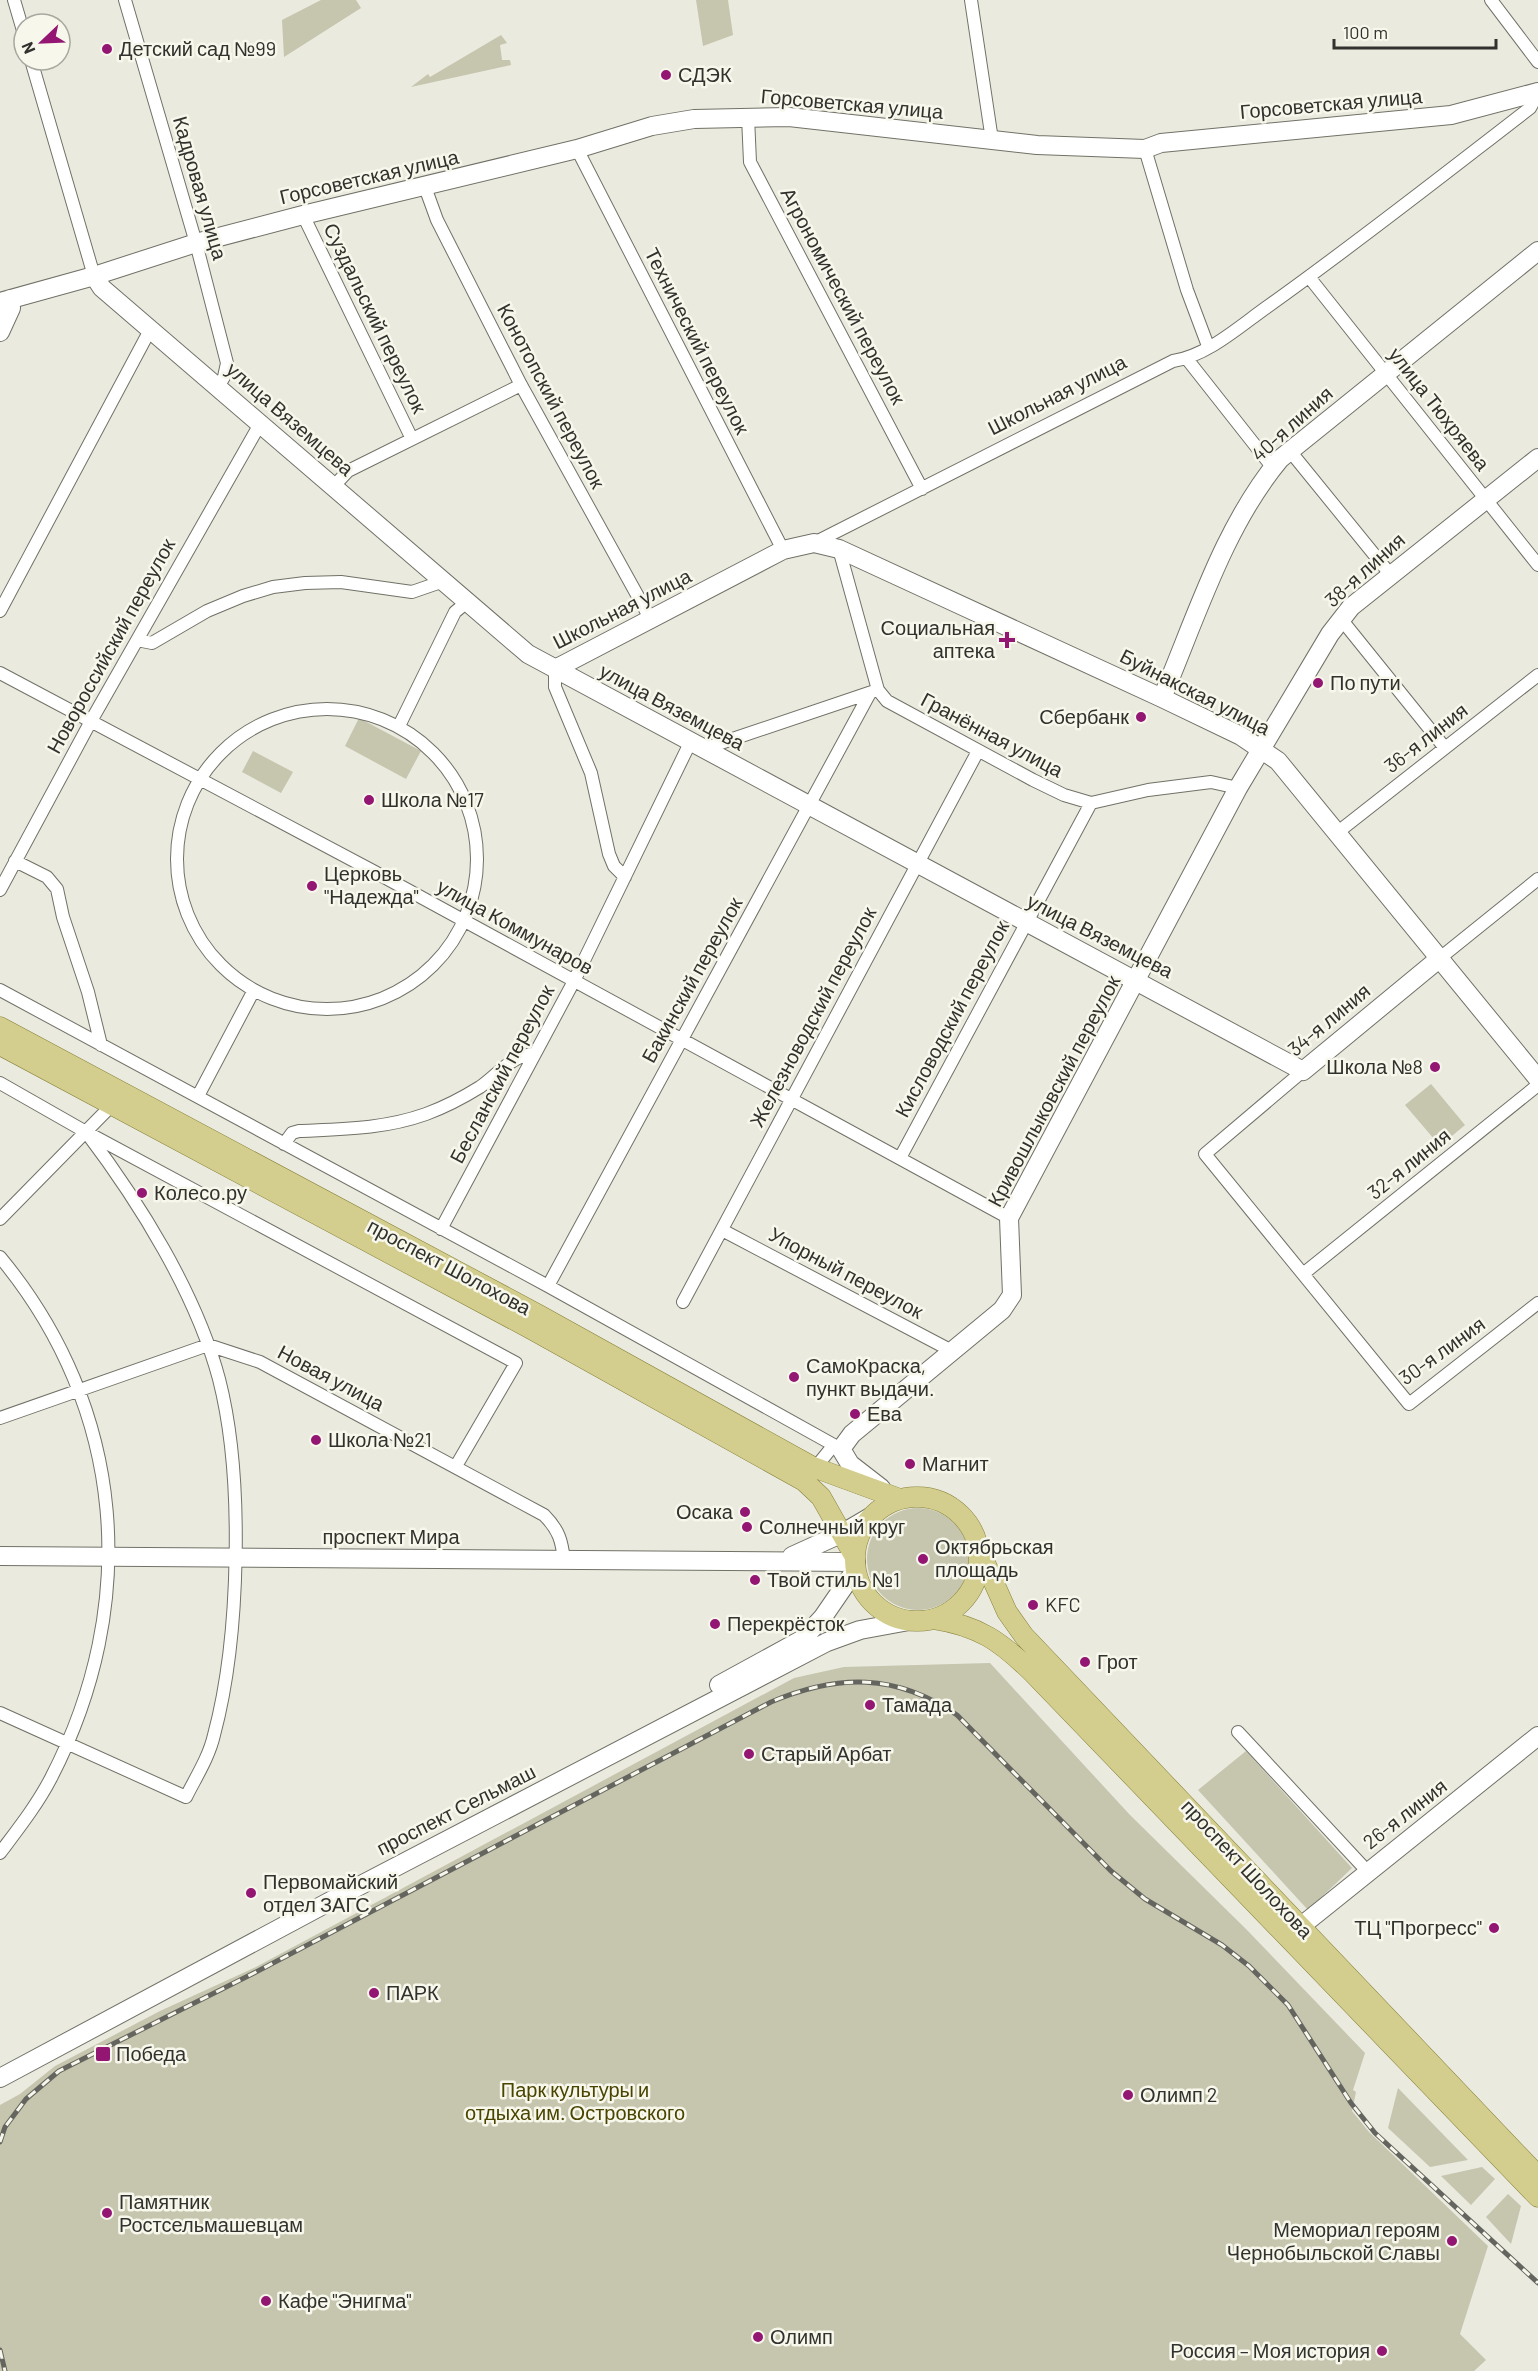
<svg xmlns="http://www.w3.org/2000/svg" width="1538" height="2371" viewBox="0 0 1538 2371" font-family="Barlow,sans-serif">
<style>
.green{fill:#c6c5ae}
.lines{fill:none;stroke-linecap:round;stroke-linejoin:round}
.street-casing{stroke:#717167;stroke-width:14}
.secondary-casing{stroke:#717167;stroke-width:20}
.primary-casing{stroke:#87823a;stroke-width:21}
.street{stroke:#fff;stroke-width:12}
.secondary{stroke:#fff;stroke-width:18}
.primary{stroke:#d3ce8d;stroke-width:20}
.rail-casing{stroke:#65655f;stroke-width:5}
.rail{stroke:#f8f7ec;stroke-width:3;stroke-dasharray:9;stroke-linecap:butt}
.poi-dot{fill:#921672;stroke:#f8f7ec;stroke-width:2}
.labels{text-anchor:middle;stroke-width:5;stroke-linejoin:round;paint-order:stroke}
.poi-label{font-size:20px;fill:#31312d;stroke:#f8f7ec;text-anchor:start}
.street-label{font-size:20px;fill:#31312d;stroke:#f8f7ec}
.park-label{font-size:20px;fill:#494500;stroke:#f8f7ec}
</style>
<rect width="100%" height="100%" fill="#eaeadf"/>
<path class="green" d="M321,0h35l5,8 -77,49 -2,-37z
M696,0h32l5,35 -30,11z
M501,35l6,8 -7,2 2,15h8l1,5 -100,22 17,-13 2,3z
M359,718l62,33 -15,28 -61,-33z
M253,751l40,21 -12,21 -39,-21z
M1431,1084l34,41 -25,21 -35,-41z
M867 1559a51 51 0 1 1 102 0a51 51 0 1 1-102 0Z
M990,1663l140,152 116,114 119,124 -12,37 3,2 -4,19 17,21 119,114 -28,88 26,26 -12,11h-1474v-266l20,-11 35,-28 105,-55 96,-44 538,-289 50,-11z
M1246,1751l106,117 -44,42 -110,-120z
M1398,2088l70,72 -38,7 -42,-39z
M1482,2167l13,12 -24,26 -30,-29z
M1508,2194l13,12 -10,38 -25,-27z"/>
<g class="lines">
<defs>
<path id="street" d="M14,0l10,34
M125,0l71,243 31,120 -3,14 -6,10
M971,0l21,140
M1491,0l47,62
M31,60l63,216
M748,117l2,45 172,327
M577,149l206,401
M1145,149l42,141 21,56
M425,187l12,33 84,165 130,235
M303,215l109,224
M1309,277l229,288
M1187,359l86,109
M1290,451l100,123
M334,486l14,-15 173,-86
M814,543l359,-182c34,-5 67,-35 94,-54 90,-64 176,-132 263,-199l8,-14
M839,549l39,141 9,11 146,79 31,15 27,8 57,-13 63,-8 27,6
M0,611l150,-281
M1341,619l104,129
M137,640l15,3 55,-32 36,-15 30,-9 32,-4 36,-1 71,10 29,-10
M555,669v18l36,86 18,81 5,12 11,11
M0,673l373,198 636,347
M177 859a150 150 0 1 1 300 0a150 150 0 1 1-300 0Z
M399,726l56,-114 12,-10
M703,749l169,-57
M1338,832l200,-157
M15,861l32,16 10,12 6,28 25,75 13,53
M0,890l91,-169 169,-297
M1440,958l98,-79
M0,990l548,296 293,163
M1303,1071l-98,83 204,250 129,-101
M0,1083l86,49 430,231 -60,103
M198,1096l56,-106
M284,1144l8,-11 7,-2c44,-2 85,-2 127,-17 19,-7 38,-17 54,-27 16,-11 33,-33 54,-33
M900,1158l191,-355
M0,1219l111,-113
M441,1229l133,-248 116,-238
M722,1230l230,121
M0,1257c126,152 141,347 51,521 -14,27 -33,51 -51,75
M1303,1274l235,-189
M548,1286l322,-593
M683,1302l295,-551
M0,1418l208,-73 52,17 284,153c15,15 18,26 20,46
M815,1468l18,-22
M0,1713l186,84c10,-20 23,-40 28,-62 26,-97 30,-259 5,-356 -23,-86 -80,-177 -133,-247
M1238,1732l130,140"/>
<path id="secondary" d="M94,276l8,12 426,366 775,417 137,-113
M0,302l94,-26 102,-33 107,-28 274,-66 75,-23 42,-7 95,-2 248,28 108,4 16,-6 290,-28 87,-23
M0,332l11,-24 -1,-9
M555,669l228,-119 31,-7 25,6 323,149 79,38 37,25 260,318
M1162,698c34,-80 62,-172 118,-239l258,-208
M881,1488l-31,-24 -9,-15 11,-15 150,-124 10,-15 -3,-77 229,-430 92,-154 21,-27 187,-149
M0,1556l856,6
M792,1556l51,-23 29,-17
M719,1685l84,-46 20,-22 33,-48
M1300,1927l238,-191
M0,2078l338,-181 489,-255 33,-12 49,-9"/>
<path id="primary" d="M0,1027l539,288 274,152 87,32
M0,1045l531,284 273,152 17,16 34,60
M855 1559a62 62 0 1 1 124 0a62 62 0 1 1-124 0Z
M978,1547l29,65 17,24 514,540
M934,1619c45,7 66,22 98,53l506,525"/>
</defs>
<use href="#street" class="street-casing"/>
<use href="#secondary" class="secondary-casing"/>
<use href="#primary" class="primary-casing"/>
<use href="#street" class="street"/>
<use href="#secondary" class="secondary"/>
<use href="#primary" class="primary"/>
<defs>
<path id="rail" d="M0,2142l5,-15 21,-28 33,-28 195,-98 517,-271c67,-28 125,-29 186,13l154,156 34,28 77,46 27,21 39,39 63,98 24,30 163,150
M0,2350l5,21"/>
</defs>
<use href="#rail" class="rail-casing"/>
<use href="#rail" class="rail"/>
</g>
<g class="poi-dot">
<circle cx="107" cy="49" r="6"/>
<circle cx="666" cy="75" r="6"/>
<path d="M1004 631h6v6h6v6h-6v6h-6v-6h-6v-6h6z"/>
<circle cx="1318" cy="683" r="6"/>
<circle cx="1141" cy="717" r="6"/>
<circle cx="369" cy="800" r="6"/>
<circle cx="312" cy="886" r="6"/>
<circle cx="1435" cy="1067" r="6"/>
<circle cx="142" cy="1193" r="6"/>
<circle cx="794" cy="1377" r="6"/>
<circle cx="855" cy="1414" r="6"/>
<circle cx="316" cy="1440" r="6"/>
<circle cx="910" cy="1464" r="6"/>
<circle cx="745" cy="1512" r="6"/>
<circle cx="747" cy="1527" r="6"/>
<circle cx="923" cy="1559" r="6"/>
<circle cx="755" cy="1580" r="6"/>
<circle cx="1033" cy="1605" r="6"/>
<circle cx="715" cy="1624" r="6"/>
<circle cx="1085" cy="1662" r="6"/>
<circle cx="870" cy="1705" r="6"/>
<circle cx="749" cy="1754" r="6"/>
<circle cx="251" cy="1893" r="6"/>
<circle cx="1494" cy="1928" r="6"/>
<circle cx="374" cy="1993" r="6"/>
<rect x="95" y="2046" width="16" height="16" rx="3"/>
<circle cx="1128" cy="2095" r="6"/>
<circle cx="107" cy="2213" r="6"/>
<circle cx="1452" cy="2241" r="6"/>
<circle cx="266" cy="2301" r="6"/>
<circle cx="758" cy="2337" r="6"/>
<circle cx="1382" cy="2351" r="6"/>
</g>
<g class="labels">
<g class="poi-label">
<text x="119" y="56">Детский сад №99</text>
<text x="678" y="82">СДЭК</text>
<text x="995" y="635" text-anchor="end">Социальная<tspan x="995" dy="23">аптека</tspan></text>
<text x="1330" y="690">По пути</text>
<text x="1129" y="724" text-anchor="end">Сбербанк</text>
<text x="381" y="807">Школа №17</text>
<text x="324" y="881">Церковь<tspan x="324" dy="23">"Надежда"</tspan></text>
<text x="1423" y="1074" text-anchor="end">Школа №8</text>
<text x="154" y="1200">Колесо.ру</text>
<text x="806" y="1373">СамоКраска,<tspan x="806" dy="23">пункт выдачи.</tspan></text>
<text x="867" y="1421">Ева</text>
<text x="328" y="1447">Школа №21</text>
<text x="922" y="1471">Магнит</text>
<text x="733" y="1519" text-anchor="end">Осака</text>
<text x="759" y="1534">Солнечный круг</text>
<text x="935" y="1554">Октябрьская<tspan x="935" dy="23">площадь</tspan></text>
<text x="767" y="1587">Твой стиль №1</text>
<text x="1045" y="1612">KFC</text>
<text x="727" y="1631">Перекрёсток</text>
<text x="1097" y="1669">Грот</text>
<text x="882" y="1712">Тамада</text>
<text x="761" y="1761">Старый Арбат</text>
<text x="263" y="1889">Первомайский<tspan x="263" dy="23">отдел ЗАГС</tspan></text>
<text x="1482" y="1935" text-anchor="end">ТЦ "Прогресс"</text>
<text x="386" y="2000">ПАРК</text>
<text x="116" y="2061">Победа</text>
<text x="1140" y="2102">Олимп 2</text>
<text x="119" y="2209">Памятник<tspan x="119" dy="23">Ростсельмашевцам</tspan></text>
<text x="1440" y="2237" text-anchor="end">Мемориал героям<tspan x="1440" dy="23">Чернобыльской Славы</tspan></text>
<text x="278" y="2308">Кафе "Энигма"</text>
<text x="770" y="2344">Олимп</text>
<text x="1370" y="2358" text-anchor="end">Россия – Моя история</text>
</g>
<g class="street-label">
<text transform="translate(852 104) rotate(5)" y="7">Горсоветская улица</text>
<text transform="translate(1331 104) rotate(-5)" y="7">Горсоветская улица</text>
<text transform="translate(369 177) rotate(-13)" y="7">Горсоветская улица</text>
<text transform="translate(200 188) rotate(74)" y="7">Кадровая улица</text>
<text transform="translate(843 296) rotate(62)" y="7">Агрономический переулок</text>
<text transform="translate(375 318) rotate(64)" y="7">Суздальский переулок</text>
<text transform="translate(697 341) rotate(63)" y="7">Технический переулок</text>
<text transform="translate(1057 395) rotate(-27)" y="7">Школьная улица</text>
<text transform="translate(551 396) rotate(62)" y="7">Конотопский переулок</text>
<text transform="translate(1439 409) rotate(52)" y="7">улица Тюхряева</text>
<text transform="translate(290 419) rotate(41)" y="7">улица Вяземцева</text>
<text transform="translate(1292 424) rotate(-42)" y="7">40-я линия</text>
<text transform="translate(1365 570) rotate(-42)" y="7">38-я линия</text>
<text transform="translate(622 609) rotate(-27)" y="7">Школьная улица</text>
<text transform="translate(111 646) rotate(-61)" y="7">Новороссийский переулок</text>
<text transform="translate(1195 692) rotate(27)" y="7">Буйнакская улица</text>
<text transform="translate(672 707) rotate(28)" y="7">улица Вяземцева</text>
<text transform="translate(992 735) rotate(28)" y="7">Гранённая улица</text>
<text transform="translate(1426 738) rotate(-38)" y="7">36-я линия</text>
<text transform="translate(515 927) rotate(29)" y="7">улица Коммунаров</text>
<text transform="translate(1100 936) rotate(27)" y="7">улица Вяземцева</text>
<text transform="translate(692 980) rotate(-61)" y="7">Бакинский переулок</text>
<text transform="translate(813 1017) rotate(-62)" y="7">Железноводский переулок</text>
<text transform="translate(952 1019) rotate(-62)" y="7">Кисловодский переулок</text>
<text transform="translate(1329 1020) rotate(-40)" y="7">34-я линия</text>
<text transform="translate(502 1074) rotate(-62)" y="7">Бесланский переулок</text>
<text transform="translate(1054 1091) rotate(-62)" y="7">Кривошлыковский переулок</text>
<text transform="translate(1409 1164) rotate(-39)" y="7">32-я линия</text>
<text transform="translate(449 1267) rotate(28)" y="7">проспект Шолохова</text>
<text transform="translate(846 1273) rotate(28)" y="7">Упорный переулок</text>
<text transform="translate(1442 1351) rotate(-36)" y="7">30-я линия</text>
<text transform="translate(331 1378) rotate(28)" y="7">Новая улица</text>
<text x="391" y="1544">проспект Мира</text>
<text transform="translate(456 1810) rotate(-27)" y="7">проспект Сельмаш</text>
<text transform="translate(1405 1814) rotate(-38)" y="7">26-я линия</text>
<text transform="translate(1247 1869) rotate(47)" y="7">проспект Шолохова</text>
</g>
<g class="park-label">
<text x="575" y="2097">Парк культуры и<tspan x="575" dy="23">отдыха им. Островского</tspan></text>
</g>
</g>
<g transform="translate(42 42) rotate(247)"><circle r="28" fill="#f8f7ec" stroke="#a8a8a0" stroke-width="1.5"/>
<path d="M0-4.5L10 22L0 15L-10 22Z" fill="#921672"/>
<text y="-9" font-size="16" font-weight="bold" text-anchor="middle" fill="#31312d">N</text>
</g>
<path d="M1334 39v9h162v-9" fill="none" stroke="#31312d" stroke-width="3"/>
<text x="1343" y="39" font-size="18" fill="#31312d" stroke="#f8f7ec" stroke-width="4.5" paint-order="stroke">100 m</text>
</svg>
